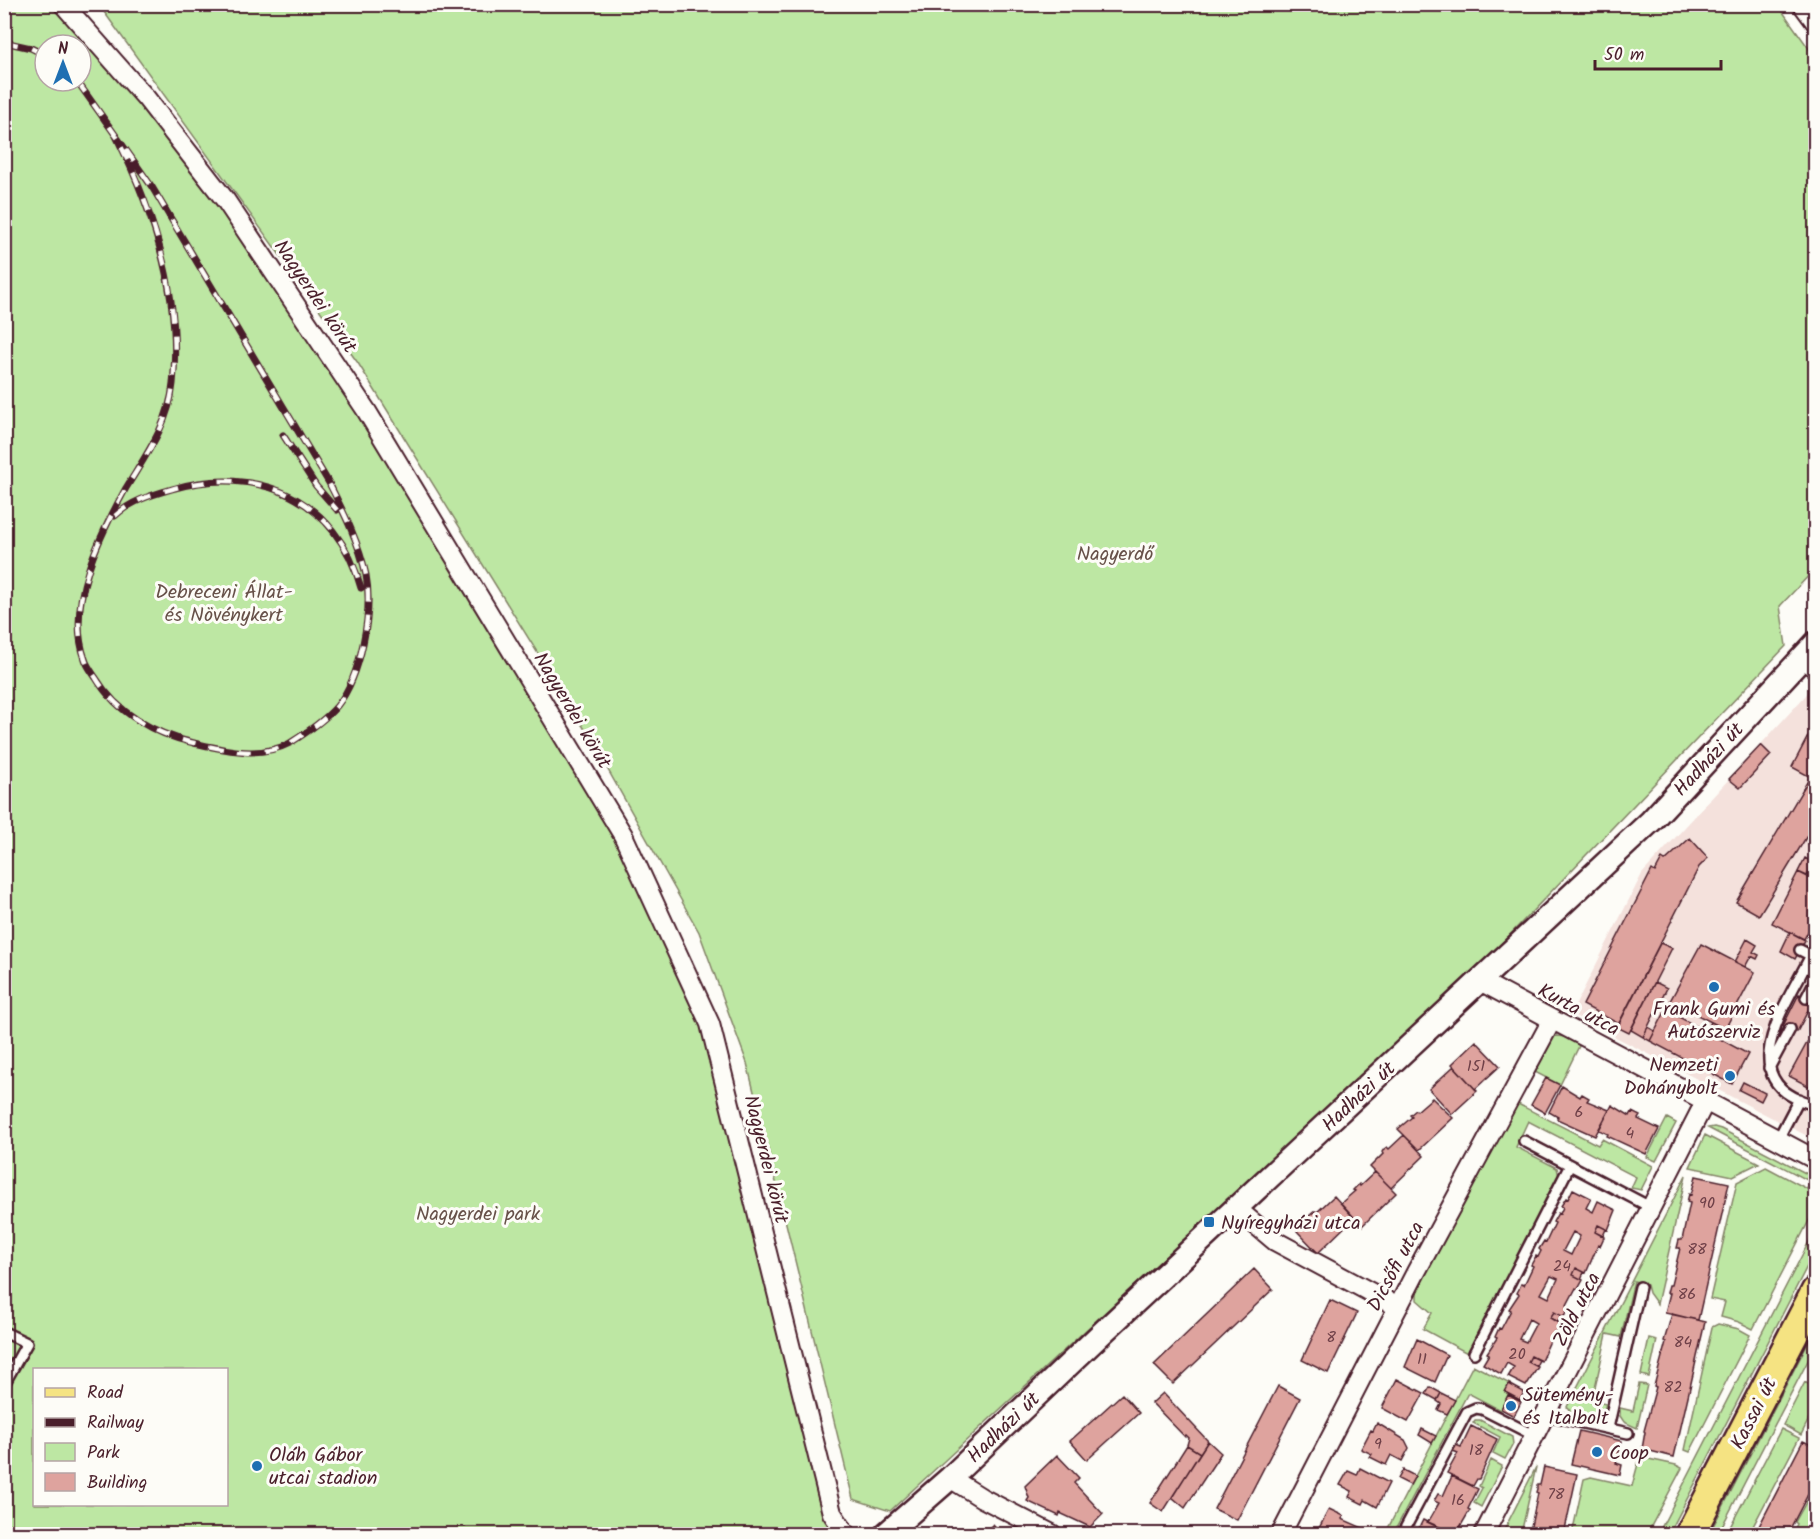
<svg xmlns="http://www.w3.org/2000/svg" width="1820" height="1539" viewBox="0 0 1820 1539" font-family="Kalam,sans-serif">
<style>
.built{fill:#f4e1dc}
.green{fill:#bde7a3;stroke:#848367;stroke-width:1.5;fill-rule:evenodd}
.building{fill:#dea39e;stroke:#4a1f2b;stroke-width:1.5;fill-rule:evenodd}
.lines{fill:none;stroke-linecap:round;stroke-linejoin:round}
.service-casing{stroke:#4a1f2b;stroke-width:14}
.minor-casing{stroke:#4a1f2b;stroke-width:22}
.tertiary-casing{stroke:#4a1f2b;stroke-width:27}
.primary-casing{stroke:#4a1f2b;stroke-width:33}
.service{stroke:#fdfcf7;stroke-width:9}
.minor{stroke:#fdfcf7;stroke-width:18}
.tertiary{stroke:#fdfcf7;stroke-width:22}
.primary{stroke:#f5e382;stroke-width:28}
.rail-casing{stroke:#4a1f2b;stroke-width:7}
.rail{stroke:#fdfcf7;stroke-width:4.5;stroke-dasharray:14;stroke-linecap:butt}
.poi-dot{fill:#1f6fb2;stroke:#fdfcf7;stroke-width:2}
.labels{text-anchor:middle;stroke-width:6;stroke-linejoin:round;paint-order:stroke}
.number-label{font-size:16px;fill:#6f4048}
.street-label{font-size:20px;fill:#4a1f2b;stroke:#fdfcf7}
.park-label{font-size:20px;fill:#675149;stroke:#fdfcf7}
.poi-label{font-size:20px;fill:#4a1f2b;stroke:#fdfcf7;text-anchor:start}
</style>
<rect width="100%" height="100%" fill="#fdfcf7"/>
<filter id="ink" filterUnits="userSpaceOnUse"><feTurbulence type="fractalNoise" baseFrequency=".0167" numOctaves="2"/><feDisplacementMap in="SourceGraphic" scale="12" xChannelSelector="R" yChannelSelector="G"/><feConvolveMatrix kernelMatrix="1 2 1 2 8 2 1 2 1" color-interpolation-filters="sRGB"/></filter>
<g filter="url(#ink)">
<path class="built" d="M1815,683v457l-244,-126 71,-140 164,-179z"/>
<path class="green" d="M4,5h59l163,196 397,634 87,189 136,510h-841zM45,45h36v36h-36zM34,1370h192v134h-192z
M99,5h1679l37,52v512l-35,37 6,40 -306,320 -590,545 -37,-12 -106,-436 -48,-131 -110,-196 -231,-373z
M1557,1036l9,1 14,7 -20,41 -27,-14 19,-34z
M1516,1103l82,42 4,-6 51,27 -12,24 -10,-2 5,-11 -108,-56 -12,26 41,21 2,8 -90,178 -46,-25 9,-16 -15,-13v-13z
M1667,1118l9,5 -20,38 -9,-4z
M1714,1127l7,2 94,49v6l-107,-56z
M1705,1135l54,28 -26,13 -43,-9z
M1766,1167l49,26v16l-62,120 -14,-7 -18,-5 4,-15 -15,-3 27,-117z
M1686,1175l-29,129 -8,-11 -2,-8 -13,-4 -13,56 -14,-3 -15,67 14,3 -3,8 -4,3h-20l-9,-4 -3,-4z
M1815,1230v21l-146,283h-11z
M1718,1324l21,5 11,6 -60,117 -5,-2 27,-123z
M1815,1329v18l-97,187h-9z
M1649,1338l8,2 -8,37 -8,-2z
M1473,1365l37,19 -4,8 3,2 -9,16 -32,-17 -75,141h-8z
M1805,1382l10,6v19l-14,28 -18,-10z
M1639,1384l8,1 -10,43 -13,-6 -4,-6v-8l13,3z
M1475,1420h5l32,17 1,7 -8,15 -12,-6 7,-16 -27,-14z
M1781,1429l18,9 -50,96h-15l-6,-3z
M1644,1458l32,7 6,3 -35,66h-75l12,-55 7,-2 41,9 7,-26z
M1491,1460l11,6 -21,41 -7,-4 8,-15 -3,-2z
M1536,1467l-15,67h-19z
M1815,1489v30l-7,15h-8l-6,-4 3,-6 -2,-2 18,-32z"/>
<path class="building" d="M1815,723h1v57l-24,-13z
M1761,745l10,10 -31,33 -11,-9z
M1810,777l6,3v41l-57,94 -23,-13z
M1690,838l18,20 -9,9 -80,157 -36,-19 69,-135 3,2 7,-13 3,2z
M1805,858l9,5 -7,13 -9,-4z
M1798,872l18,9v45l-4,-2 -8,15 -32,-16z
M1790,932l15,8 -10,19 -14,-8z
M1747,939l10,6 -4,7 6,3 -2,4 -6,-3 -6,11 -10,-5z
M1660,943l12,5 -43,85 -12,-6z
M1701,944l54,28 -30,57 -55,-28z
M1655,982l12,6 -24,49 -12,-7z
M1799,994l14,7 -16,31 -14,-6z
M1666,1010l82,44 -16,30 -82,-43z
M1711,1022l14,7 -5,10 -14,-7z
M1648,1027l7,4 -5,10 -7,-4z
M1476,1041l24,25 -25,23 -23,-25z
M1807,1043l9,4v43l-27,-14z
M1454,1066l23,25 -25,23 -23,-25z
M1546,1078l14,7 -15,28 -14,-8z
M1743,1082l22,11 -4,8 -22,-11z
M1562,1086l18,11 2,-3 7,4 -2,3 22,9 -14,26 -38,-17 1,-2 -9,-5z
M1432,1098l21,20 -34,32 -21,-21 14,-12 -2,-2 6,-5 1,1z
M1612,1105l18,11 2,-4 8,4 -2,3 21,10 -13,25 -39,-18 1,-2 -9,-4z
M1404,1135l20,21 -33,32 -21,-21 13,-13 -1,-2 2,-3 3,-2 2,2z
M1375,1172l21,21 -34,33 -21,-23 14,-12 -2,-1 6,-6 1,2z
M1696,1176l33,7 -31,137 -33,-7 5,-20h-3l2,-8h2l9,-37h-3l2,-8h3l8,-37 -3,-1 2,-8 2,1z
M1573,1189l18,9 -5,10 7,4 5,-11 18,9 -8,20 -10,-5 -3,7 9,5 -4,9 -2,-1 -12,28 -10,-5 -3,7 10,5 -5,9 -2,-1 -10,19 2,1 -4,9 -10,-5 -4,6 10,6 -4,9 -2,-1 -13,29 -10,-5 -3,6 10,5 -12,19 -18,-9 6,-10 -7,-4 -6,11 -18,-10 6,-10 -2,-1 10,-15 -2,-1 4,-9 2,1 10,-19 -2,-1 10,-15 -2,-1 2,-4 2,-5 3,1 9,-19 -2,-1 5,-9 2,1 3,-6 -2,-2 5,-8 2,1 9,-19 -2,-1 5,-9 2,1 3,-7 -2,-1 5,-8 2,1zM1573,1232l7,4 -9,19 -8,-4zM1551,1276l7,3 -9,19 -8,-4zM1529,1319l7,4 -10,19 -7,-3z
M1334,1196l20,22 -36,35 -21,-22 14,-13 -2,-2 6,-5 2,1z
M1598,1225l8,4 -3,7 -8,-4z
M1576,1268l8,4 -3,7 -8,-4z
M1254,1269l19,20 -100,95 -19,-19z
M1330,1300l27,13 -29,60 -26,-13z
M1554,1312l8,4 -4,6 -8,-4z
M1672,1314l33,8 -31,135 -32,-8 3,-17 -1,-1 12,-44 -2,-1 12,-44 -2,-1z
M1417,1339l30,16 -12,27 -30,-15z
M1531,1356l8,4 -3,6 -8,-4z
M1397,1379l27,14 -16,29 -26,-14z
M1509,1384l15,8 -4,8 -15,-8z
M1278,1386l22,12 -63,122 -23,-11z
M1430,1387l11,6 -4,7 -11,-6z
M1163,1393l45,48 -8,12 -13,-8 2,-7 -3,-3 -1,2 -33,-34z
M1441,1393l14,7 -8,14 -9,-4 3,-6 -4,-3z
M1122,1394l17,19 -52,47 -17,-19z
M1508,1395l13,7 -7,14 -13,-7z
M1377,1423l28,17 4,8 -7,13 -11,-6 -5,10 -16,-8 2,-3 -11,-5 10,-19 2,1z
M1471,1426l26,13 -18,40h-2l-4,7 -26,-13 11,-20 -5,-2 3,-6 5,2z
M1422,1429l14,7 -4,7 -13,-8z
M1579,1431l43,10 -6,22 6,2 -2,10 -49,-11z
M1208,1441l13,12 -36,55 -13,-11z
M1803,1441l13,6v32l-27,52 7,3h-41z
M1187,1445l13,8 -37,59 -13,-9z
M1057,1455l22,23 -5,5 29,31 -13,13 -30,-14 -1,3 -32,-15 2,-3 -4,-12z
M1544,1467l33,7 -13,60h-38l1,-4 3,1 8,-38 -2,-1 1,-3v-4h3z
M1360,1468l29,15 -12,24 -12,-7 -2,4 -14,-7 3,-6 -12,-6 8,-14 9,4z
M1403,1470l12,6 -5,9 -12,-6z
M1452,1476l26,13 -10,20 2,1 -14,24 -28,-12 11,-19 -5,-2 4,-7 5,2z
M1329,1509l15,7 -2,3 23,10 -3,5h-46z
M1423,1520l27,13 -1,1h-33z
M993,1524l9,10h-25l6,-6 3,3z"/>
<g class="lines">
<defs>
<path id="service" d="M1798,662l18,11
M1800,950l16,8
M1811,955c-24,49 -84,129 5,150
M1806,998l10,-19
M1769,1068l21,-39
M1524,1141l128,67
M1777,1141l22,-42
M4,1332l23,11 -23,41
M1474,1353l96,-188
M1547,1415l81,18
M1608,1428l32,-141
M1402,1534l65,-122 9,-4 6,1 53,27"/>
<path id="minor" d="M63,4l83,94 80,103 140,209 257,425 87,189 122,489 14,21
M1802,4l14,19
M1480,981l336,179
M1237,1209l38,32 123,66
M950,1478l32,20 70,36
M1281,1534l135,-262 136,-252
M1484,1534l221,-432
M1815,1534l1,-1"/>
<path id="tertiary" d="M886,1534l64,-56 152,-145 549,-512 165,-178"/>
<path id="primary" d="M1690,1534l126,-243"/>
</defs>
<use href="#service" class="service-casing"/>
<use href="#minor" class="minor-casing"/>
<use href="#tertiary" class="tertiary-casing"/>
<use href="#primary" class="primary-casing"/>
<use href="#service" class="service"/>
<use href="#minor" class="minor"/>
<use href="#tertiary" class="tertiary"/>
<use href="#primary" class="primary"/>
<defs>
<path id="rail" d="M4,42l27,6 14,7
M77,81c25,35 50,70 75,106l177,296c15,30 30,59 37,92 7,37 -5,101 -29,131 -12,14 -31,27 -47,37 -30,16 -65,7 -96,0 -40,-9 -77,-30 -98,-65 -4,-6 -9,-12 -11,-19 -20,-55 15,-124 41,-171 20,-33 43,-64 47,-104 9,-87 -19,-172 -57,-248
M283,435l33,51 21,24
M115,516c16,-15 36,-21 57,-27 85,-25 165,9 189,99"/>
</defs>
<use href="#rail" class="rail-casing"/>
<use href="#rail" class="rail"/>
</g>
</g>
<g class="poi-dot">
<circle cx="1714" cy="987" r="6"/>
<circle cx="1730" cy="1076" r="6"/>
<rect x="1203" y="1216" width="12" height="12" rx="3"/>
<circle cx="1511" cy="1406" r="6"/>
<circle cx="1597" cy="1452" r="6"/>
<circle cx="257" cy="1466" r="6"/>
</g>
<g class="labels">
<g class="number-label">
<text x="1476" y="1071">151</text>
<text x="1579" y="1117">6</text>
<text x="1630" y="1138">4</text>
<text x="1707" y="1208">90</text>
<text x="1697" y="1254">88</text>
<text x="1562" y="1271">24</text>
<text x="1687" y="1299">86</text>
<text x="1331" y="1342">8</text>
<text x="1683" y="1347">84</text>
<text x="1517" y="1359">20</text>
<text x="1422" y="1364">11</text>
<text x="1673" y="1392">82</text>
<text x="1378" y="1449">9</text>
<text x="1476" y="1455">18</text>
<text x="1556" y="1499">78</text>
<text x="1458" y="1505">16</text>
</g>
<g class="street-label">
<text transform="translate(316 296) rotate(56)" y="7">Nagyerdei körút</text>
<text transform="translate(573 710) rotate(59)" y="7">Nagyerdei körút</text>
<text transform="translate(1708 759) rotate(-47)" y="7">Hadházi út</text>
<text transform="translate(1579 1009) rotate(28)" y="7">Kurta utca</text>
<text transform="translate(1358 1096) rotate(-43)" y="7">Hadházi út</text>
<text transform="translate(767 1159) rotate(76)" y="7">Nagyerdei körút</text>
<text transform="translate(1395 1266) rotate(-62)" y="7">Dicsőfi utca</text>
<text transform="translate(1576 1309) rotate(-63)" y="7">Zöld utca</text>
<text transform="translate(1753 1413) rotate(-63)" y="7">Kassai út</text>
<text transform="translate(1003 1427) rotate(-44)" y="7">Hadházi út</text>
</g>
<g class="park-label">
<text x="1115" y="560">Nagyerdő</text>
<text x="224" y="598">Debreceni Állat-<tspan x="224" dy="23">és Növénykert</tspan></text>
<text x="478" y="1220">Nagyerdei park</text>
</g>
<g class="poi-label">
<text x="1714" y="1015" text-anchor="middle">Frank Gumi és<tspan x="1714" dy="23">Autószerviz</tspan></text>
<text x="1718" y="1071" text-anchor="end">Nemzeti<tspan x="1718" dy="23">Dohánybolt</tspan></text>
<text x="1221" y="1229">Nyíregyházi utca</text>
<text x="1523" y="1401">Sütemény-<tspan x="1523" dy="23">és Italbolt</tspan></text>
<text x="1609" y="1459">Coop</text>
<text x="269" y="1461">Oláh Gábor<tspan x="269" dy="23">utcai stadion</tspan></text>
</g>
</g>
<rect width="1820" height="1539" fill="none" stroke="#fdfcf7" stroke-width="24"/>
<rect x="12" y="12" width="1796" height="1515" fill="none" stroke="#4a1f2b" stroke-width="2" filter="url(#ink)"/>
<rect x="33" y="1368" width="195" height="138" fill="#fdfcf7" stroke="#b5a4a5" stroke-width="1.5"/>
<rect x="45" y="1388" width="30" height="9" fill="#f5e382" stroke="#b5a4a5" stroke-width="1.5"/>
<text x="87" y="1398" font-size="18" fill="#4a1f2b">Road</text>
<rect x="45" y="1418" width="30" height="9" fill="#4a1f2b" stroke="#b5a4a5" stroke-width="1.5"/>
<text x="87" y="1428" font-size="18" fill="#4a1f2b">Railway</text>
<rect x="45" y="1443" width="30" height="18" fill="#bde7a3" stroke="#b5a4a5" stroke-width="1.5"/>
<text x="87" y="1458" font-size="18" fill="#4a1f2b">Park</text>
<rect x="45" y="1473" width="30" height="18" fill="#dea39e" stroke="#b5a4a5" stroke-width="1.5"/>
<text x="87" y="1488" font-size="18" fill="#4a1f2b">Building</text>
<g transform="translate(63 63)"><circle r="28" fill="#fdfcf7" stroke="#b5a4a5" stroke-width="1.5"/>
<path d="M0-4.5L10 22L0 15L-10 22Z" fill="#1f6fb2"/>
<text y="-9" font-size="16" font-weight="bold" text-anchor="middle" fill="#4a1f2b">N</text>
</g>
<path d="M1595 60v9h126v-9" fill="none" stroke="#4a1f2b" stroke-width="3"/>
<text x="1604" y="60" font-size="18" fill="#4a1f2b" stroke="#fdfcf7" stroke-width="4.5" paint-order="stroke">50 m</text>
</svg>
